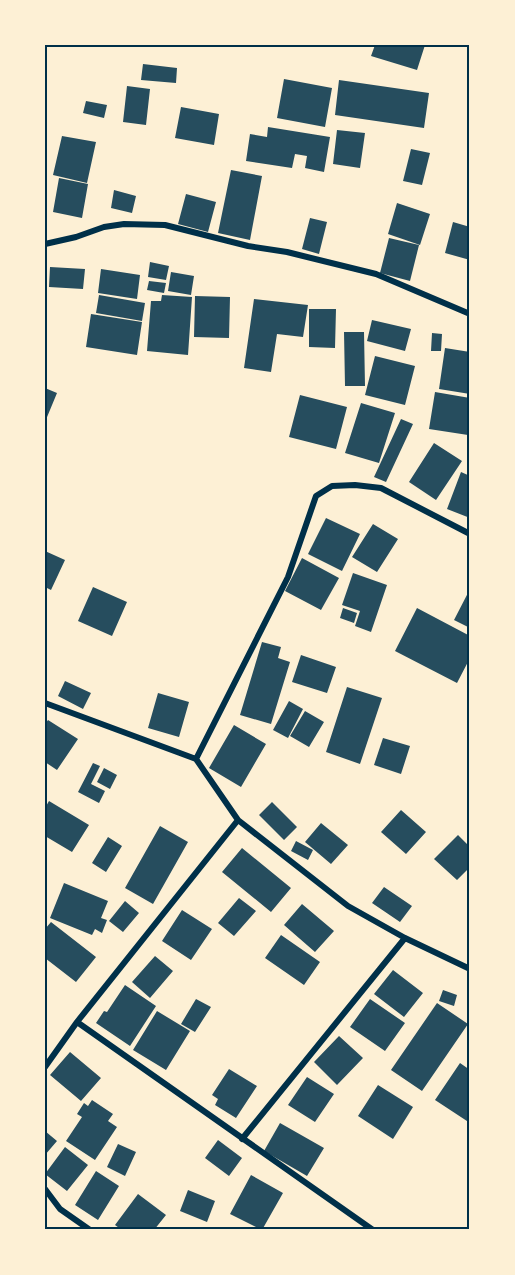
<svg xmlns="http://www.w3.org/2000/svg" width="515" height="1275" viewBox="0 0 515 1275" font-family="'IBM Plex Sans',sans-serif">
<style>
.building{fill:#264d5e}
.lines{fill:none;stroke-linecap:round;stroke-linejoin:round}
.minor{stroke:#003049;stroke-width:6}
.neatline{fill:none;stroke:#003049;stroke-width:2}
</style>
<rect width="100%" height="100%" fill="#fdf0d5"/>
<path class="building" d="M375,45h50l-8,25 -46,-14z
M143,64l34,4 -1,15 -35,-3z
M284,79l48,9 -7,39 -48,-9z
M339,80l90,13 -5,35 -89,-13z
M127,86l23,3 -4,36 -23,-3z
M86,101l21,4 -3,13 -21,-5z
M181,107l38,7 -5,31 -39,-7z
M268,127l62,10 -6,35 -19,-4 2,-12 -12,-2 -3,14 -46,-7 4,-27 17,3z
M337,130l28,3 -5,35 -27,-4z
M62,136l34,6 -9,41 -34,-8z
M411,149l19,4 -8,32 -19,-4z
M231,170l31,6 -12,64 -32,-7z
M59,178l29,6 -6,34 -29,-6z
M114,190l22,6 -4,17 -21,-5z
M186,194l30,8 -8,30 -30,-8z
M397,203l33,11 -10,31 -32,-11z
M310,218l17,4 -8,32 -17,-5z
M453,222l17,5v33l-25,-7z
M389,238l30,7 -9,36 -30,-8z
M150,262l19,4 -3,14 -18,-3z
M50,267l35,2 -2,20 -34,-2z
M101,269l39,6 -3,24 -39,-6z
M171,272l23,4 -3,19 -23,-4z
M149,281l17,2 -2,10 -17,-3z
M99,295l46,8 -3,18 -46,-8z
M162,295l30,2 -4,58 -41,-4 4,-50h10z
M195,296l35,1 -1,41 -35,-1z
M254,299l54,6 -5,32 -26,-3 -6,38 -27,-4z
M309,309h27l-1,39 -26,-1z
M91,314l51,8 -5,33 -51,-8z
M372,320l39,9 -6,22 -38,-10z
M344,332h20l1,54h-20z
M432,333l10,1 -1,17h-10z
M445,348l25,4v42l-31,-5z
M375,356l40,10 -10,39 -40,-10z
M45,388l12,5 -12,29z
M435,392l35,6 -2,37 -39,-6z
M300,395l47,12 -11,42 -47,-12z
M361,403l34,10 -16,50 -34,-10z
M401,419l12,5 -27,58 -12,-5z
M434,443l28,18 -26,39 -27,-18z
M461,472l9,4v42l-23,-9z
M326,518l34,16 -18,37 -34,-17z
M373,524l25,15 -21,33 -25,-15z
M45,551l20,9 -14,30 -6,-3z
M302,558l37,20 -18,32 -36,-19z
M353,573l34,12 -16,47 -16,-6 5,-15 -18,-6z
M93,587l34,15 -15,34 -34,-15z
M470,589v39l-16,-8z
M343,608l14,5 -3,10 -14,-5z
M417,608l53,28v22l-13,25 -62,-32z
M262,642l19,5 -3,11 12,4 -19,62 -31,-9z
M301,655l35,12 -9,26 -35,-11z
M65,681l26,12 -8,16 -25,-13z
M347,687l35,11 -22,66 -34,-12z
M158,693l31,9 -10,35 -31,-9z
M289,701l14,8 -15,29 -15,-8z
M305,711l19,11 -15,25 -19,-11z
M48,720l30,19 -21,31 -12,-8v-38z
M234,725l32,19 -25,43 -32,-19z
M383,738l27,8 -9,28 -27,-9z
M93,763l7,3 -9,18 14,7 -6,12 -21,-11z
M104,768l13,7 -7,14 -13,-7z
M49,801l40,24 -17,27 -27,-16v-28z
M272,802l25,25 -13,13 -25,-25z
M401,810l25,22 -20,22 -25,-22z
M321,823l27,22 -17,19 -26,-22z
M160,826l28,16 -35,62 -28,-16z
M458,835l12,12v20l-13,13 -23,-21z
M108,837l14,9 -16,26 -14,-9z
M296,841l17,9 -5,10 -17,-9z
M242,848l49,40 -20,24 -49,-40z
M64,883l44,18 -7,17 6,2 -5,13 -7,-4 -3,6 -42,-17z
M384,887l28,19 -12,16 -28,-19z
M239,898l17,13 -22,25 -16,-13z
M125,901l14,12 -16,19 -14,-11z
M302,904l32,27 -19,21 -31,-27z
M182,910l30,19 -21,31 -29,-19z
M51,922l45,35 -20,25 -31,-24v-29z
M281,935l39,27 -16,23 -39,-27z
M155,956l18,15 -23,27 -18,-16z
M393,970l30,23 -19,24 -30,-23z
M125,985l31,21 -26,40 -34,-23 8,-12 3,1z
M443,990l14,5 -3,11 -15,-5z
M196,999l15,8 -16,25 -14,-8z
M370,999l35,24 -20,28 -35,-24z
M437,1003l31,21 -46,67 -31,-21z
M157,1011l33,20 -24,39 -33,-20z
M339,1036l24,22 -26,27 -23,-23z
M70,1052l31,26 -20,23 -31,-26z
M460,1063l10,7v53l-35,-23z
M229,1069l28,17 -21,32 -21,-13 3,-6 -6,-4z
M307,1077l27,17 -19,28 -27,-17z
M378,1085l35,22 -20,32 -35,-23z
M92,1100l21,14 -5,7 9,6 -22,33 -29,-19 16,-24 -5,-3 7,-11 4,3z
M280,1123l44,25 -17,28 -43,-25z
M45,1131l12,10 -12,14z
M218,1140l24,18 -13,18 -24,-18z
M118,1144l18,8 -11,24 -18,-9z
M65,1147l23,18 -21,26 -22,-17z
M96,1171l23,15 -21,34 -23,-15z
M251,1175l32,18 -21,37 -32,-16z
M188,1190l27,11 -8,21 -27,-11z
M138,1194l28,21 -12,15h-32l-7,-5z"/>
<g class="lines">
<path class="minor" d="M45,244l31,-7 28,-10 20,-3 41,1 83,21 39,6 89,22 94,40
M45,703l151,56 42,61 110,86 57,32 65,31
M196,759l92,-182 28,-81 16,-10 23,-1 26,3 89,46
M77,1022l296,208
M45,1067l32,-45 161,-202
M242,1139l163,-201
M45,1189l15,20 30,21"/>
</g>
<rect width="515" height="1275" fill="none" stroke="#fdf0d5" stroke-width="93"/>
<rect x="46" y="46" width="422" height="1182" class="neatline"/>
</svg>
